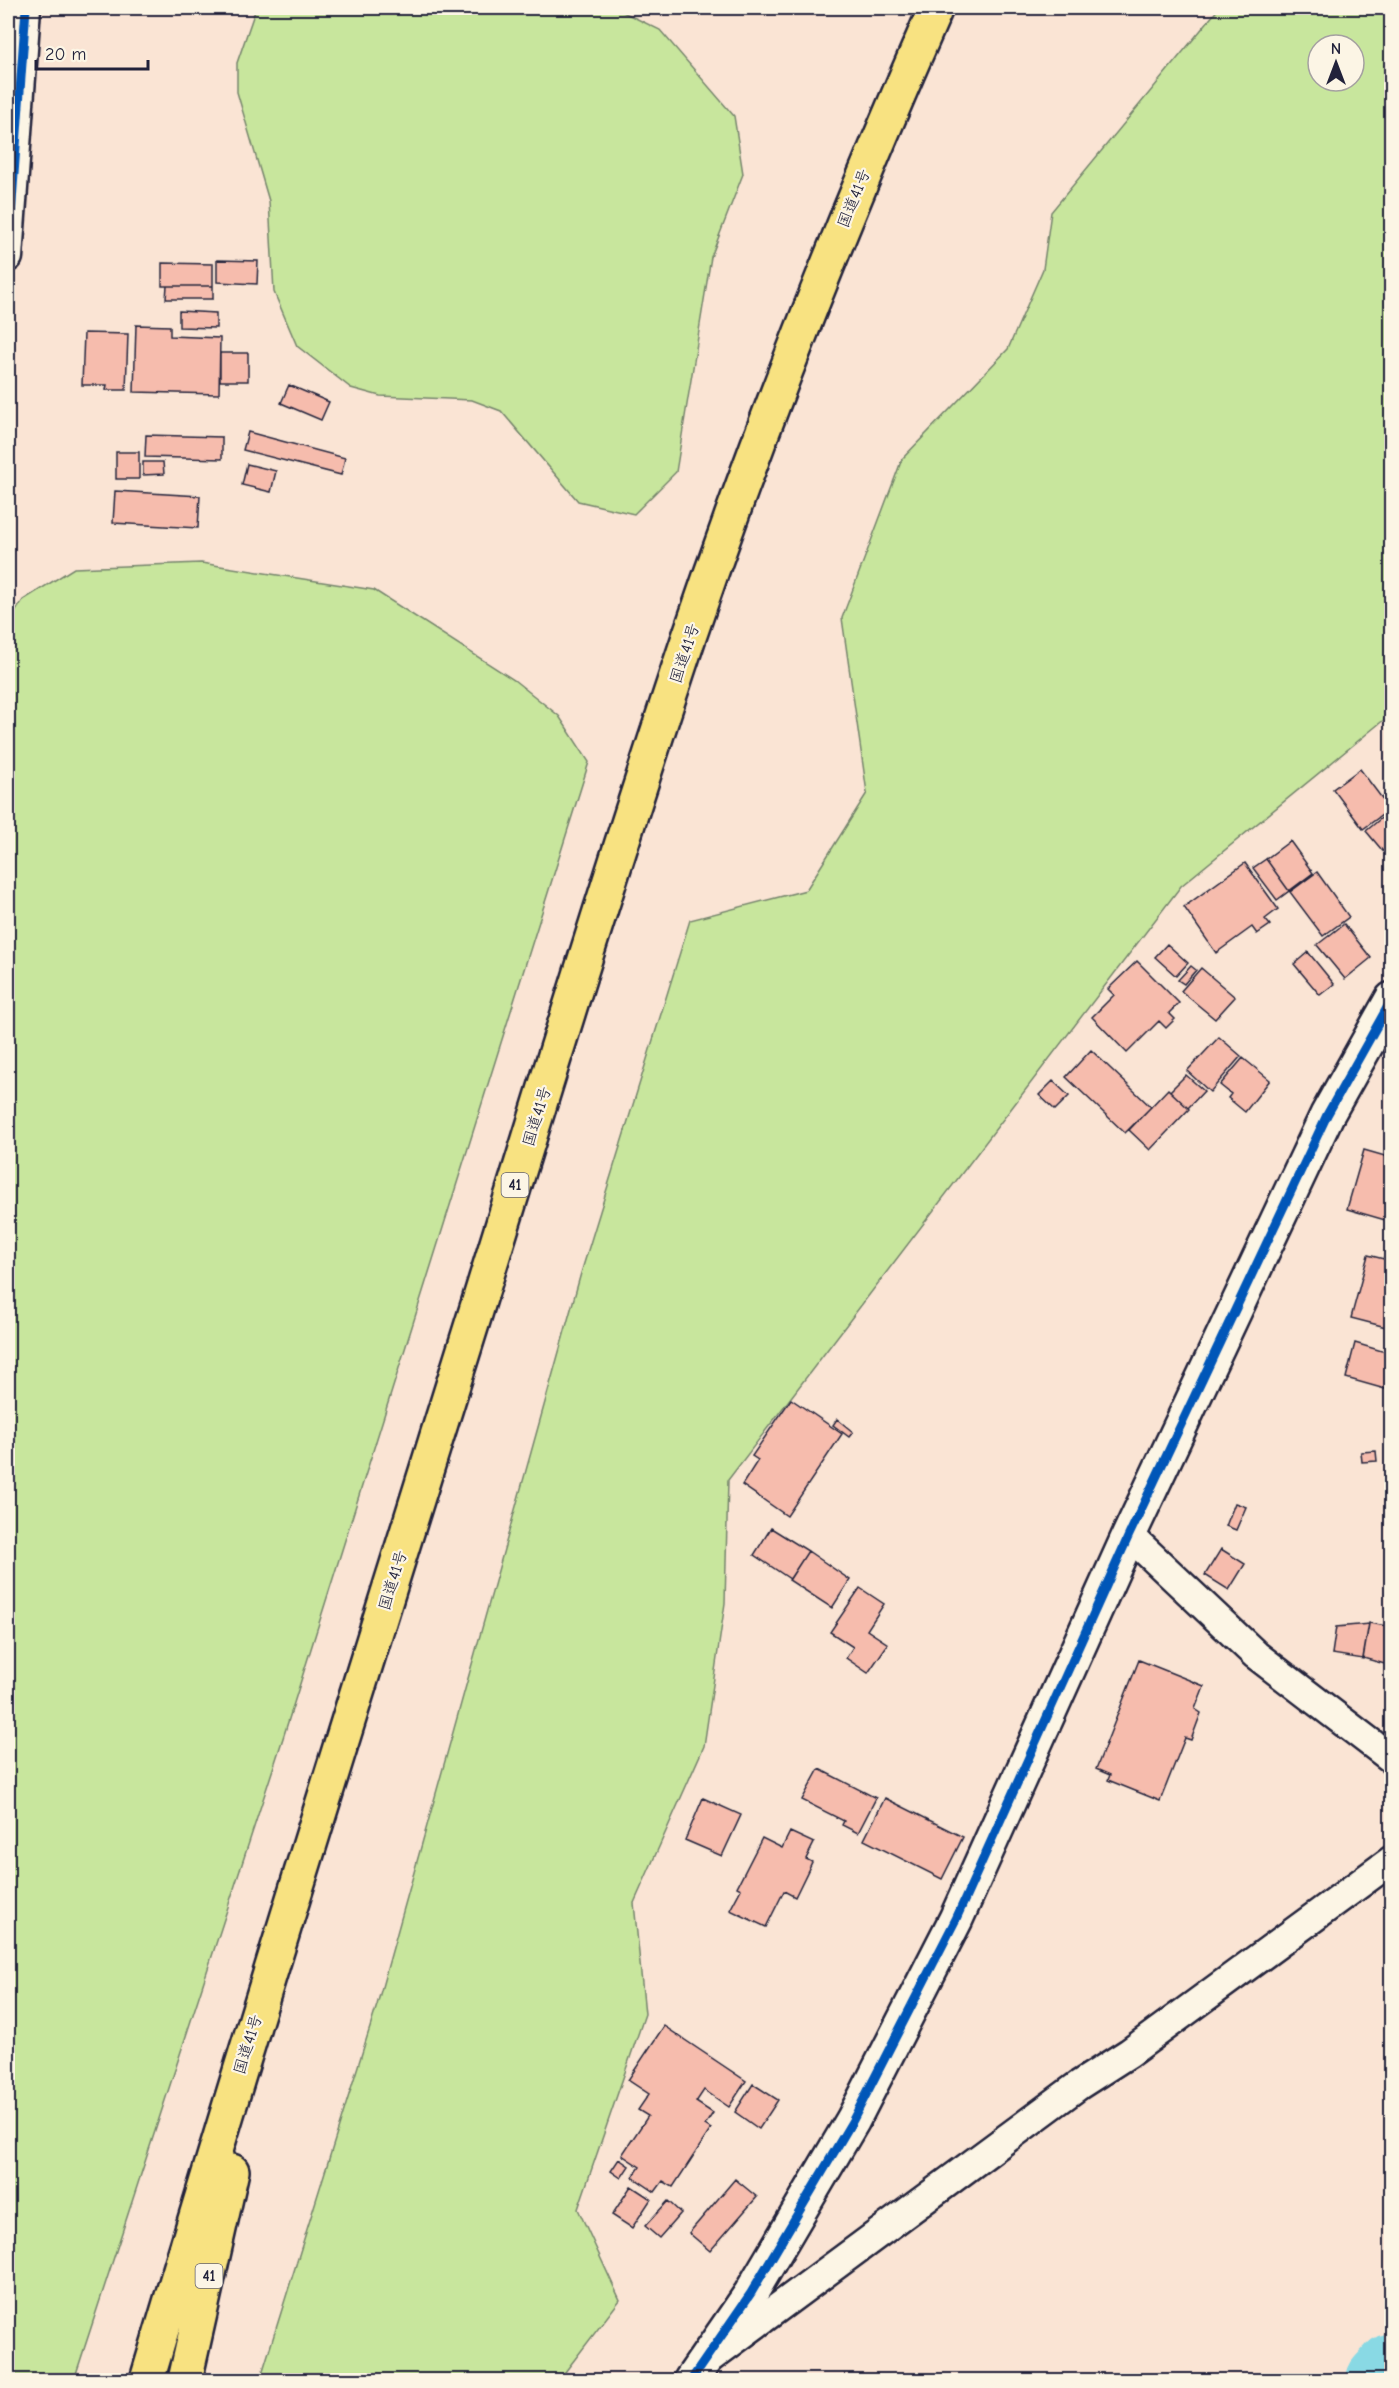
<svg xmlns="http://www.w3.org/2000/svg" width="1399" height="2388" viewBox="0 0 1399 2388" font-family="'Comic Neue','Klee One',sans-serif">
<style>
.green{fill:#c8e69d;stroke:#75846c;stroke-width:1.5;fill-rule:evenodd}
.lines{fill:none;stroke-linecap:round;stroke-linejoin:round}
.river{stroke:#89d9e4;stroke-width:68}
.building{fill:#f6bcad;stroke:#22223b;stroke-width:1.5}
.minor-casing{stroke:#22223b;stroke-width:33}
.tertiary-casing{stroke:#22223b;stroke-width:38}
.trunk-casing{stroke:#22223b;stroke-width:38}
.minor{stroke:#fcf5e5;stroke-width:28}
.tertiary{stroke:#fcf5e5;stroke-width:33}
.trunk{stroke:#f8e281;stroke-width:33}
.cycleway-casing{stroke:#fcf5e5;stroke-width:13}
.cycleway{stroke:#0057b8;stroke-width:9}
.labels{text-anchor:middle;stroke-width:4.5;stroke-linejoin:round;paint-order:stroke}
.shield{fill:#fcf5e5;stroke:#63616e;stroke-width:1.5}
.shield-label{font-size:15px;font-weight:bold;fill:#22223b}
.street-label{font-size:16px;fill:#22223b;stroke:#fcf5e5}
</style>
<rect width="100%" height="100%" fill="#fae4d4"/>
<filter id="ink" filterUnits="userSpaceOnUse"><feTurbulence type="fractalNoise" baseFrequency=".0167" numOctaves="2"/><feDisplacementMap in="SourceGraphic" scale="12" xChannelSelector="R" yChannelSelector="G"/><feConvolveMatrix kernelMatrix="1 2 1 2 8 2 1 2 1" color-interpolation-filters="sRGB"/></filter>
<g filter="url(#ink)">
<path class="green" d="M256,8h359l45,22 74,86 9,58 -32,83 -35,215 -42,42 -56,-13 -77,-90 -29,-11 -92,-4 -29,-8 -54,-42 -23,-54 -5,-91 -32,-109v-29z
M1219,8h172v706l-210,172 -453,594 -3,123 -21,143 -70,157 11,111 -67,195 42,91 -61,80h-299l117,-375 204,-732 109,-353 116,-30 61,-97 -25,-175 60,-159 106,-110 35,-80 8,-57zM1318,45h36v36h-36z
M201,563l173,27 140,90 45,36 30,46 -306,976 -209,642h-66v-1757l15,-23 51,-32z"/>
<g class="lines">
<path class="river" d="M1380,2380l12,-13"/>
</g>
<path class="building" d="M217,260l41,1 -1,23 -40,-2z
M162,263l51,1v22h-51z
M167,286h46v13h-47z
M179,311l37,2v15l-37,-1z
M136,325l34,1v10l50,2 -1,56 -85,-2z
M84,333l44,1 -2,56h-20l1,-5h-25z
M220,353h28v28h-28z
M289,385l40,17 -8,18 -40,-17z
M248,432l97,26 -4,17 -98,-25z
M146,435l76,2v22l-77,-2z
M116,452h23v27h-23z
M143,462h20l1,12 -21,1z
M247,464l29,7 -5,21 -29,-7z
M115,491l85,5 -2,32 -85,-5z
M1360,769l30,40 -27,20 -30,-40z
M1392,809v53l-26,-31z
M1290,841l23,32 -24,18 -23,-32z
M1266,859l23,32 -12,9 -24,-32z
M1245,863l33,46 -13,10 5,6 -13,9 -5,-7 -36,26 -32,-46z
M1317,872l32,45 -26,19 -33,-44z
M1344,924l27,34 -26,21 -28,-34z
M1167,944l21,19 -12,13 -21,-19z
M1308,952l26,32 -14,11 -26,-31z
M1137,961l42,42 -10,10 6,6 -9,9 -7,-7 -32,32 -35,-36 22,-22 -6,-6z
M1191,966l5,4 -12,14 -6,-4z
M1201,968l34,29 -20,22 -34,-28z
M1219,1037l22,19 -31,36 -23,-21z
M1091,1050l60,57 -26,26 -59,-56z
M1243,1058l27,22 -25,32 -17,-14 3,-4 -11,-9z
M1186,1075l18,16 -16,17 -18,-17z
M1053,1081l16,15 -14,14 -16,-15z
M1168,1089l21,20 -39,41 -21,-20z
M1364,1150l28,8v64l-45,-13z
M1368,1255l24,6v43l-6,23 -35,-9z
M1355,1343l37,11v37l-46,-13z
M791,1399l51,35 -55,82 -45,-31 16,-25 -6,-4z
M837,1419l16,13 -4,5 -16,-12z
M1376,1451l1,10 -15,1 -1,-10z
M1235,1503l11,4 -10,23 -10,-4z
M771,1528l37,23 -18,28 -36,-24z
M1221,1549l24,15 -16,26 -24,-15z
M808,1551l42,29 -18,28 -43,-28z
M860,1588l24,16 -17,26 21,14 -20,29 -22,-15 7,-11 -23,-15z
M1369,1623l23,4v39l-29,-8z
M1369,1624l-6,35 -31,-5 4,-27z
M1139,1660l65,26 -9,23 6,4 -10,27 -6,-2 -25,63 -52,-21 2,-5 -14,-6z
M819,1769l57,29 -18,35 -16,-8 2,-4 -42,-21z
M703,1798l38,17 -19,41 -37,-16z
M885,1798l78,39 -21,42 -78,-39z
M790,1832l24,11 -8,16 6,3 -17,35 -11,-6 -18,36 -36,-17 11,-21 -4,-2 25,-49 20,10z
M664,2026l82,55 -17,26 -25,-17 -8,12 17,11 -8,12 6,4 -38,58 -10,-6 -8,11 -22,-15 7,-10 -18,-12 26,-39 -10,-6 11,-16 -21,-14z
M753,2084l25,16 -19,29 -24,-17z
M619,2159l10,7 -8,12 -10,-7z
M735,2179l22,18 -47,54 -21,-18z
M631,2186l20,13 -19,29 -20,-13z
M668,2201l13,12 -22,25 -14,-12z"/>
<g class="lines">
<defs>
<path id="minor" d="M8,257l18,-249
M1129,1535l127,120 136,104
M710,2358l369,-273 50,-32 263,-193"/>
<path id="tertiary" d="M691,2380l60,-87 102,-173 103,-201 173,-384 198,-420 65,-116"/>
<path id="trunk" d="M147,2380c106,-357 218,-713 329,-1069 69,-224 138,-449 212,-671 73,-215 157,-425 248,-632
M185,2380l47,-209"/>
</defs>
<use href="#minor" class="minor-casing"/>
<use href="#tertiary" class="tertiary-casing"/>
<use href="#trunk" class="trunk-casing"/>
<use href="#minor" class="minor"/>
<use href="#tertiary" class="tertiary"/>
<use href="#trunk" class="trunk"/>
<defs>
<path id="cycleway" d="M8,257l18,-249
M691,2380l60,-87 102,-173 103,-201 173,-384 198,-420 65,-116"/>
</defs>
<use href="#cycleway" class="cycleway-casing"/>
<use href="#cycleway" class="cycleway"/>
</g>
</g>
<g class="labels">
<g class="shield">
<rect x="501.5" y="1173" width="27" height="24" rx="4.5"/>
<rect x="195.5" y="2264" width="27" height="24" rx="4.5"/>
</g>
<g class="shield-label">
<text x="515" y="1190">41</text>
<text x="209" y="2281">41</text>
</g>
<g class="street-label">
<text transform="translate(853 198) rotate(-68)" y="6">国道41号</text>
<text transform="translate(684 653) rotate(-72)" y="6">国道41号</text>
<text transform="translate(536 1116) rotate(-73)" y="6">国道41号</text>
<text transform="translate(392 1580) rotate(-73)" y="6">国道41号</text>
<text transform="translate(247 2044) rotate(-73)" y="6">国道41号</text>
</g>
</g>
<rect width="1399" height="2388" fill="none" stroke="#fcf5e5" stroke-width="30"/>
<rect x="15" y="15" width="1369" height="2358" fill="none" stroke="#22223b" stroke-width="2" filter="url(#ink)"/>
<g transform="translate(1336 63)"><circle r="28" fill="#fcf5e5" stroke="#a5a1a1" stroke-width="1.5"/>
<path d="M0-4.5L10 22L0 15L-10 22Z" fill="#22223b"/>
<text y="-9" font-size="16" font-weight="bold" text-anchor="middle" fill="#22223b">N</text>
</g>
<path d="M36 60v9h112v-9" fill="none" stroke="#22223b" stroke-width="3"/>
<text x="45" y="60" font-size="18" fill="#22223b" stroke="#fcf5e5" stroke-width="4.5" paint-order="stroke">20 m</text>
</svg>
